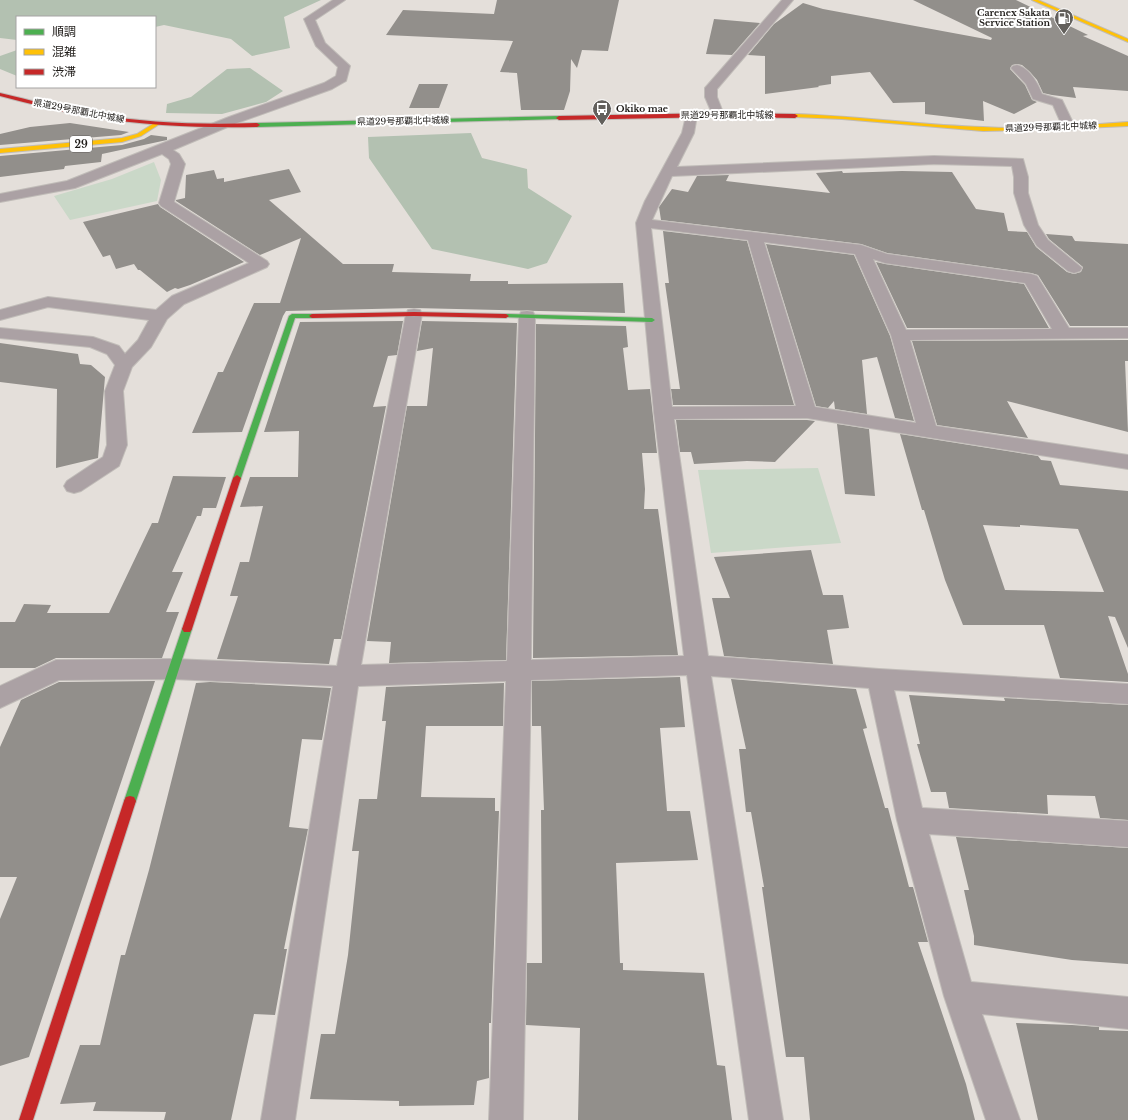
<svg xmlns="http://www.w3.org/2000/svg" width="1128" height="1120" viewBox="0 0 1128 1120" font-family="'Libre Baskerville','Noto Sans JP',serif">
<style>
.green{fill:#cad8c8}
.forest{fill:#b3c1b1}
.building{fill:#928f8b;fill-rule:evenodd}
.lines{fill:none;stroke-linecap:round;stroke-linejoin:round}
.street-casing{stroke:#c0bcb8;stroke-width:2}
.fast-casing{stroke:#c0bcb8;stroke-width:2}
.slow-casing{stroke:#c0bcb8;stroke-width:2}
.jam-casing{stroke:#c0bcb8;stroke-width:2}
.street{fill:#aba1a4;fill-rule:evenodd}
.fast{fill:#4caf50;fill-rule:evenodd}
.slow{fill:#ffc107;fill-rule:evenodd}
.jam{fill:#c62828;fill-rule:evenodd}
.labels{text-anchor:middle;stroke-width:4;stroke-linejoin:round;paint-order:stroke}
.far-poi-label{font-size:9px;font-weight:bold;fill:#1e1b18;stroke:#fff;text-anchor:end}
.far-street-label{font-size:9px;fill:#1e1b18;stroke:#fff}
.shield{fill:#fff;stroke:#625f5d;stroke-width:1}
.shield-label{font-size:10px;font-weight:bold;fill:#1e1b18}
</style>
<rect width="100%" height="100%" fill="#e4dfda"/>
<path class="green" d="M154,162l7,18 -4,21 -87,19 -16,-24 58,-17z
M818,468l23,75 -130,10 -13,-83z"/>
<path class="forest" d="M0,0h321l-37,17 6,31 -38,8 -21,-17 -67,-14 -9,2v-10h-138v23l-17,-2z
M17,50v26l-17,-7v-13z
M250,68l33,23 -17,11 -44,12 -56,-1 1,-9 24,-7 36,-28z
M471,133l11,25 45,11 1,19 44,28 -25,47 -19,6 -96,-20 -63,-91 -1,-21z"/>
<path class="building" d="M497,0h122l-11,51 -26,-1 -5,18 -6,-9 -1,32 -6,19h-43l-4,-37 -17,-1 13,-31 -127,-6 17,-25 91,4z
M913,0h103l72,35 -5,1 45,20v35l-55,-4 3,11 -24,-3 -9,-2 -6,-13 -7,-8 -8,-7 -5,-1 -5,1 -2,4 15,16 7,15 5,2 -23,12 -31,-13 1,20 -59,-7v-12l-32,1 -23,-31 -39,4v8l-13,2 1,1 -54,7v-38l-17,-1 26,-31 29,-21 20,6 168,31 1,-2z
M714,19l46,4 -28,32 -26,-1z
M419,84h29l-9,24h-30z
M70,123l59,9 -8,3 -121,10v-11l30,-7z
M151,135l16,2v3l-65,14 -1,8 -36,4 -1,3 -64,8v-21l122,-11 22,-6z
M289,169l12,23 -32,8 74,64h51l-2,8 79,2 -1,7h38v3l115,-1 2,30 -211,-5 -128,3 -3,5 -41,116 -50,1 26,-61h5l31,-69h26l21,-65 -41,17 -84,-54v-1l9,-2 1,-23 28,-5 3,9 7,-1v4z
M842,171l1,2 59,-2 50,1 24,37 28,4 4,18 19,1 9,15 31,25 7,2 7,-2 2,-5 -34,-28 -3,-5 26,2 3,5 53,3v82h-58l-32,-51 -7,-2 -144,-20 -26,-9 -200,-24 -2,-13 13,-18 16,3 9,-16 32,-1 -3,6 104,12 -14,-20z
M158,204l2,3 84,55 -54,23 -12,4 -3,-1 -8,4 -27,-22h-2l-4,-6 -18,5 -6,-14 -7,2 -20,-35z
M663,231l84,10 47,164h-121l-2,-16h9l-15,-106h4z
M766,244l88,11 36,81 24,85 -19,-3 -18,-61 -15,3 5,54 -32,-5 -1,-8 -6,7 -12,-2z
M876,262l9,2 139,20 25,44h-142z
M403,321l-6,34 -9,1 -15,51 13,-1 -45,233h-7l-5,25 -112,-5 21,-63h-8l10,-34h9l14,-56 -23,1 10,-30h48l1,-46 -35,1 36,-110z
M422,321l95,2 -11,337 -117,3 2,-21 -24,-1 40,-235h20l6,-58 -16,3z
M536,324l90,2 2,21 -5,1 5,42 22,-1 7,64h-15l3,36 -1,20h14l20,146 -145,3z
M1128,340v21h-3l3,71 -121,-31 21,37 -91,-13 -25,-84z
M0,343l78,11 2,10 11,1 14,12 -7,81 -42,10 1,-79 -57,-7z
M676,420h131l8,1 -40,41 -28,-1 -53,3 -3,-12h-11z
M837,424l32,5 6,67 -30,-2z
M900,434l138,22 3,4 10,1 9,24 68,6v157l-13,-31 -7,-1 20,58v8l-68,-4 -16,-53h-81l-18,-45 -21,-70h-2zM983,525l37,2v-2l58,4 26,63 -99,-2z
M173,476l53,1 -10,31h-13l-2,8h-4l-25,56h11l-17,40h13l-17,46h-106l-21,10h-35v-46h15l9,-18 27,1 -4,8h62l43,-90h6z
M811,550l12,45h20l6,33 -22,2 6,34 -109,-8 -12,-58h18l-16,-41z
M680,677l5,50 -25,1 7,83h23l8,49 -82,3 4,100h3v7l81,3 13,92 8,1 7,54h-154l2,-92 -54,-3 1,-62h15l-1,-153h3l-3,-84h-9v-45z
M731,679l125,10 11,39 -4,1 22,79h3l21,79h4l15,55h-10l48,142 9,36h-165l-6,-63h-18l-24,-170h2l-13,-75h-5l-7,-63h7z
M155,681l-126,376 -29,9v-147l17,-42h-17v-130l21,-47 38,-18z
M210,682l121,6 -9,52 -20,-1 -13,88 19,2 -24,120h3l-12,66 -21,-1 -23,106h-67l2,-8 -73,-1 3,-9 -36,2 20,-59h20l21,-90h4l24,-85 47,-187z
M504,683l-1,43h-77l-5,71 74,1v13h4l-8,212h-2v55l-12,3 -3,24 -75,1v-5l-89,-2 11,-65h14l13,-79 11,-104h-7l7,-52h18l9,-78h-4l4,-34z
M909,695l96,6 -1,-3 124,7v115l-28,-2 -5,-22 -48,-1 1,19 -99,-6 -3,-16h-15l-14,-48h3z
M956,837l172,11v116l-56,-4 -98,-15v-9l-10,-46h5z
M1016,1023l56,2 27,2v3l29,1v89h-90z"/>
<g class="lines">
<defs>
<path id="street" d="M333,0h12l-30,20 10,23 25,23 -4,15 -14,8 -95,34 -64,27 6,4 6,10 -11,38 93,59 2,3 -2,3 -83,37 -17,15 -16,28 -19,20 -9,24 4,54 -8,21 -38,25 -7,2 -7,-2 -3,-5 3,-5 36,-24 4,-12 -2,-54 10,-26 -8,-11 -17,-7 -90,-9v-10l93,9 26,9 6,8 13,-14 11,-20 -101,-13 -48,13v-10l48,-13 108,13 16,-14 77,-33 -88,-57 -2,-3 12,-39 -2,-5 -7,-5 -87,34 -75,14v-8l67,-13 162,-64 95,-34 12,-7 2,-9 -22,-21 -12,-27z
M782,0h11l-76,89v8l7,18 -2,3h-8l-9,-21v-9z
M1017,65c12,3 21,18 25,29l20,6 13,27 -1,3h-10l-11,-25 -20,-6 -7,-15 -15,-16 2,-2z
M691,111l4,1 2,3 -3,18 -17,34 257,-11 89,3 5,18v16l10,32 10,15 34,28 -2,3 -6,2 -6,-2 -31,-25 -13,-21 -10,-32v-16l-2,-11 -78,-2 -262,12 -20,44 209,25 26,9 144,20 6,2 32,52h59v10l-218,2 26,86 192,29v14l-321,-51 -133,1 34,237 171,13 249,15v20l-234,-14 28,118 206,13v26l-199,-13 42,148 157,15v32l-146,-15 38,106h-34l-42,-124 -47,-176 -28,-132 -158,-12 72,444h-34l-62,-445 -156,5 -8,440h-34l17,-439 -148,5 -63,434h-34l72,-434 -160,-7 -114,1 -59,28v-22l56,-26 117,-1 164,7 69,-352 2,-4 6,-1 6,1 2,4 -61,351 146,-4 12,-345 2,-4 6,-1 6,1 2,4 -4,344 153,-4 -30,-243 -18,-190 9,-22 37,-68 5,-21zM651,228l97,12 48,166 -124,1zM764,242l91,12 36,81 25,88 -101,-16zM873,259l12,4 140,20 27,46 -146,1z"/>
<path id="fast" d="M559,116l3,2 -1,1 -304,8 -3,-2 3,-2z
M292,314h20l3,2 -3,2h-17l-54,160 -1,2h-6l-1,-2 56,-162z
M506,314l146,4 3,2 -3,2 -148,-5 -1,-1z
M187,625l3,1 2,3 -56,172 -2,4 -4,1 -4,-1 -2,-4 58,-172 2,-3z"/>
<path id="slow" d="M1032,0h6l90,39v3z
M795,114c63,2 125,11 188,13 48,3 97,-2 145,-5v4l-91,4 -54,1 -141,-12 -49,-2 -1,-1z
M156,122l5,1 -20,13 -19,6 -122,11v-4l122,-11 15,-4z"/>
<path id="jam" d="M0,93c31,7 61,16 92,21 55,9 110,11 165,9l3,2 -3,2c-55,1 -110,-1 -165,-10 -31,-5 -61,-13 -92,-21z
M718,113l77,1 3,2 -3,2 -77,-1 -159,3 -3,-2 3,-2z
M414,312l92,2 3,2 -3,2 -92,-2 -102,2 -3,-2 3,-2z
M237,475l4,3 -49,151 -2,3h-6l-2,-3 51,-151z
M130,796l4,1 2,4 -103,319h-14l105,-319 2,-4z"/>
</defs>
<use href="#street" class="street-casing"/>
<use href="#fast" class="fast-casing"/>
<use href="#slow" class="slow-casing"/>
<use href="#jam" class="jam-casing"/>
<use href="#street" class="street"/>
<use href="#fast" class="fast"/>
<use href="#slow" class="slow"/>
<use href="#jam" class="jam"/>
</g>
<defs>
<symbol id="fuel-pin" viewBox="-11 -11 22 30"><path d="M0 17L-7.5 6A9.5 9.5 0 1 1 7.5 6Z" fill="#63605c" stroke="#fff"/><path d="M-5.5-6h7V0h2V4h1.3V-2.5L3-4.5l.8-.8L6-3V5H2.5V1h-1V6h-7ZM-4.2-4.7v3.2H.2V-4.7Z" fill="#fff"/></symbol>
<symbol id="bus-pin" viewBox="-11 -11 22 30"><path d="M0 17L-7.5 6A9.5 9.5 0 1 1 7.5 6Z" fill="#63605c" stroke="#fff"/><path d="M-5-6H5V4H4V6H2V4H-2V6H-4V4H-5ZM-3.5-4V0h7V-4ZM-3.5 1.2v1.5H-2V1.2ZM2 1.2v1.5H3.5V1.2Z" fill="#fff"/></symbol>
</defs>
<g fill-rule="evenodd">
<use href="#fuel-pin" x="1053" y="7" width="22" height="30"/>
<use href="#bus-pin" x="591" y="98" width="22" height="30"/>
</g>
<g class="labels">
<g class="far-poi-label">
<text x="1050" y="16">Carenex Sakata<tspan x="1050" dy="10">Service Station</tspan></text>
<text x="616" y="112" text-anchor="start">Okiko mae</text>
</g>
<g class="far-street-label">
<text transform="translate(79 111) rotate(11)" y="3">県道29号那覇北中城線</text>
<text x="727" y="118">県道29号那覇北中城線</text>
<text transform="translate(403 121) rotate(-1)" y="3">県道29号那覇北中城線</text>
<text transform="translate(1051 127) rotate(-2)" y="3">県道29号那覇北中城線</text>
</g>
<rect class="shield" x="70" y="136" width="22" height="16" rx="3"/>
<g class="shield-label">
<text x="81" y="148">29</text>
</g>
</g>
<rect x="16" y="16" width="140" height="72" fill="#ffffff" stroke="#a5a4a3"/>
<rect x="24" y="29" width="20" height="6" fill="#4caf50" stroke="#a5a4a3"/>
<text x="52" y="36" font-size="12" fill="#1e1b18">順調</text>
<rect x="24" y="49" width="20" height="6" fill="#ffc107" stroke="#a5a4a3"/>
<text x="52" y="56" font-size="12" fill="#1e1b18">混雑</text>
<rect x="24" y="69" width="20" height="6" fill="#c62828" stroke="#a5a4a3"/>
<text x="52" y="76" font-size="12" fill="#1e1b18">渋滞</text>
</svg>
